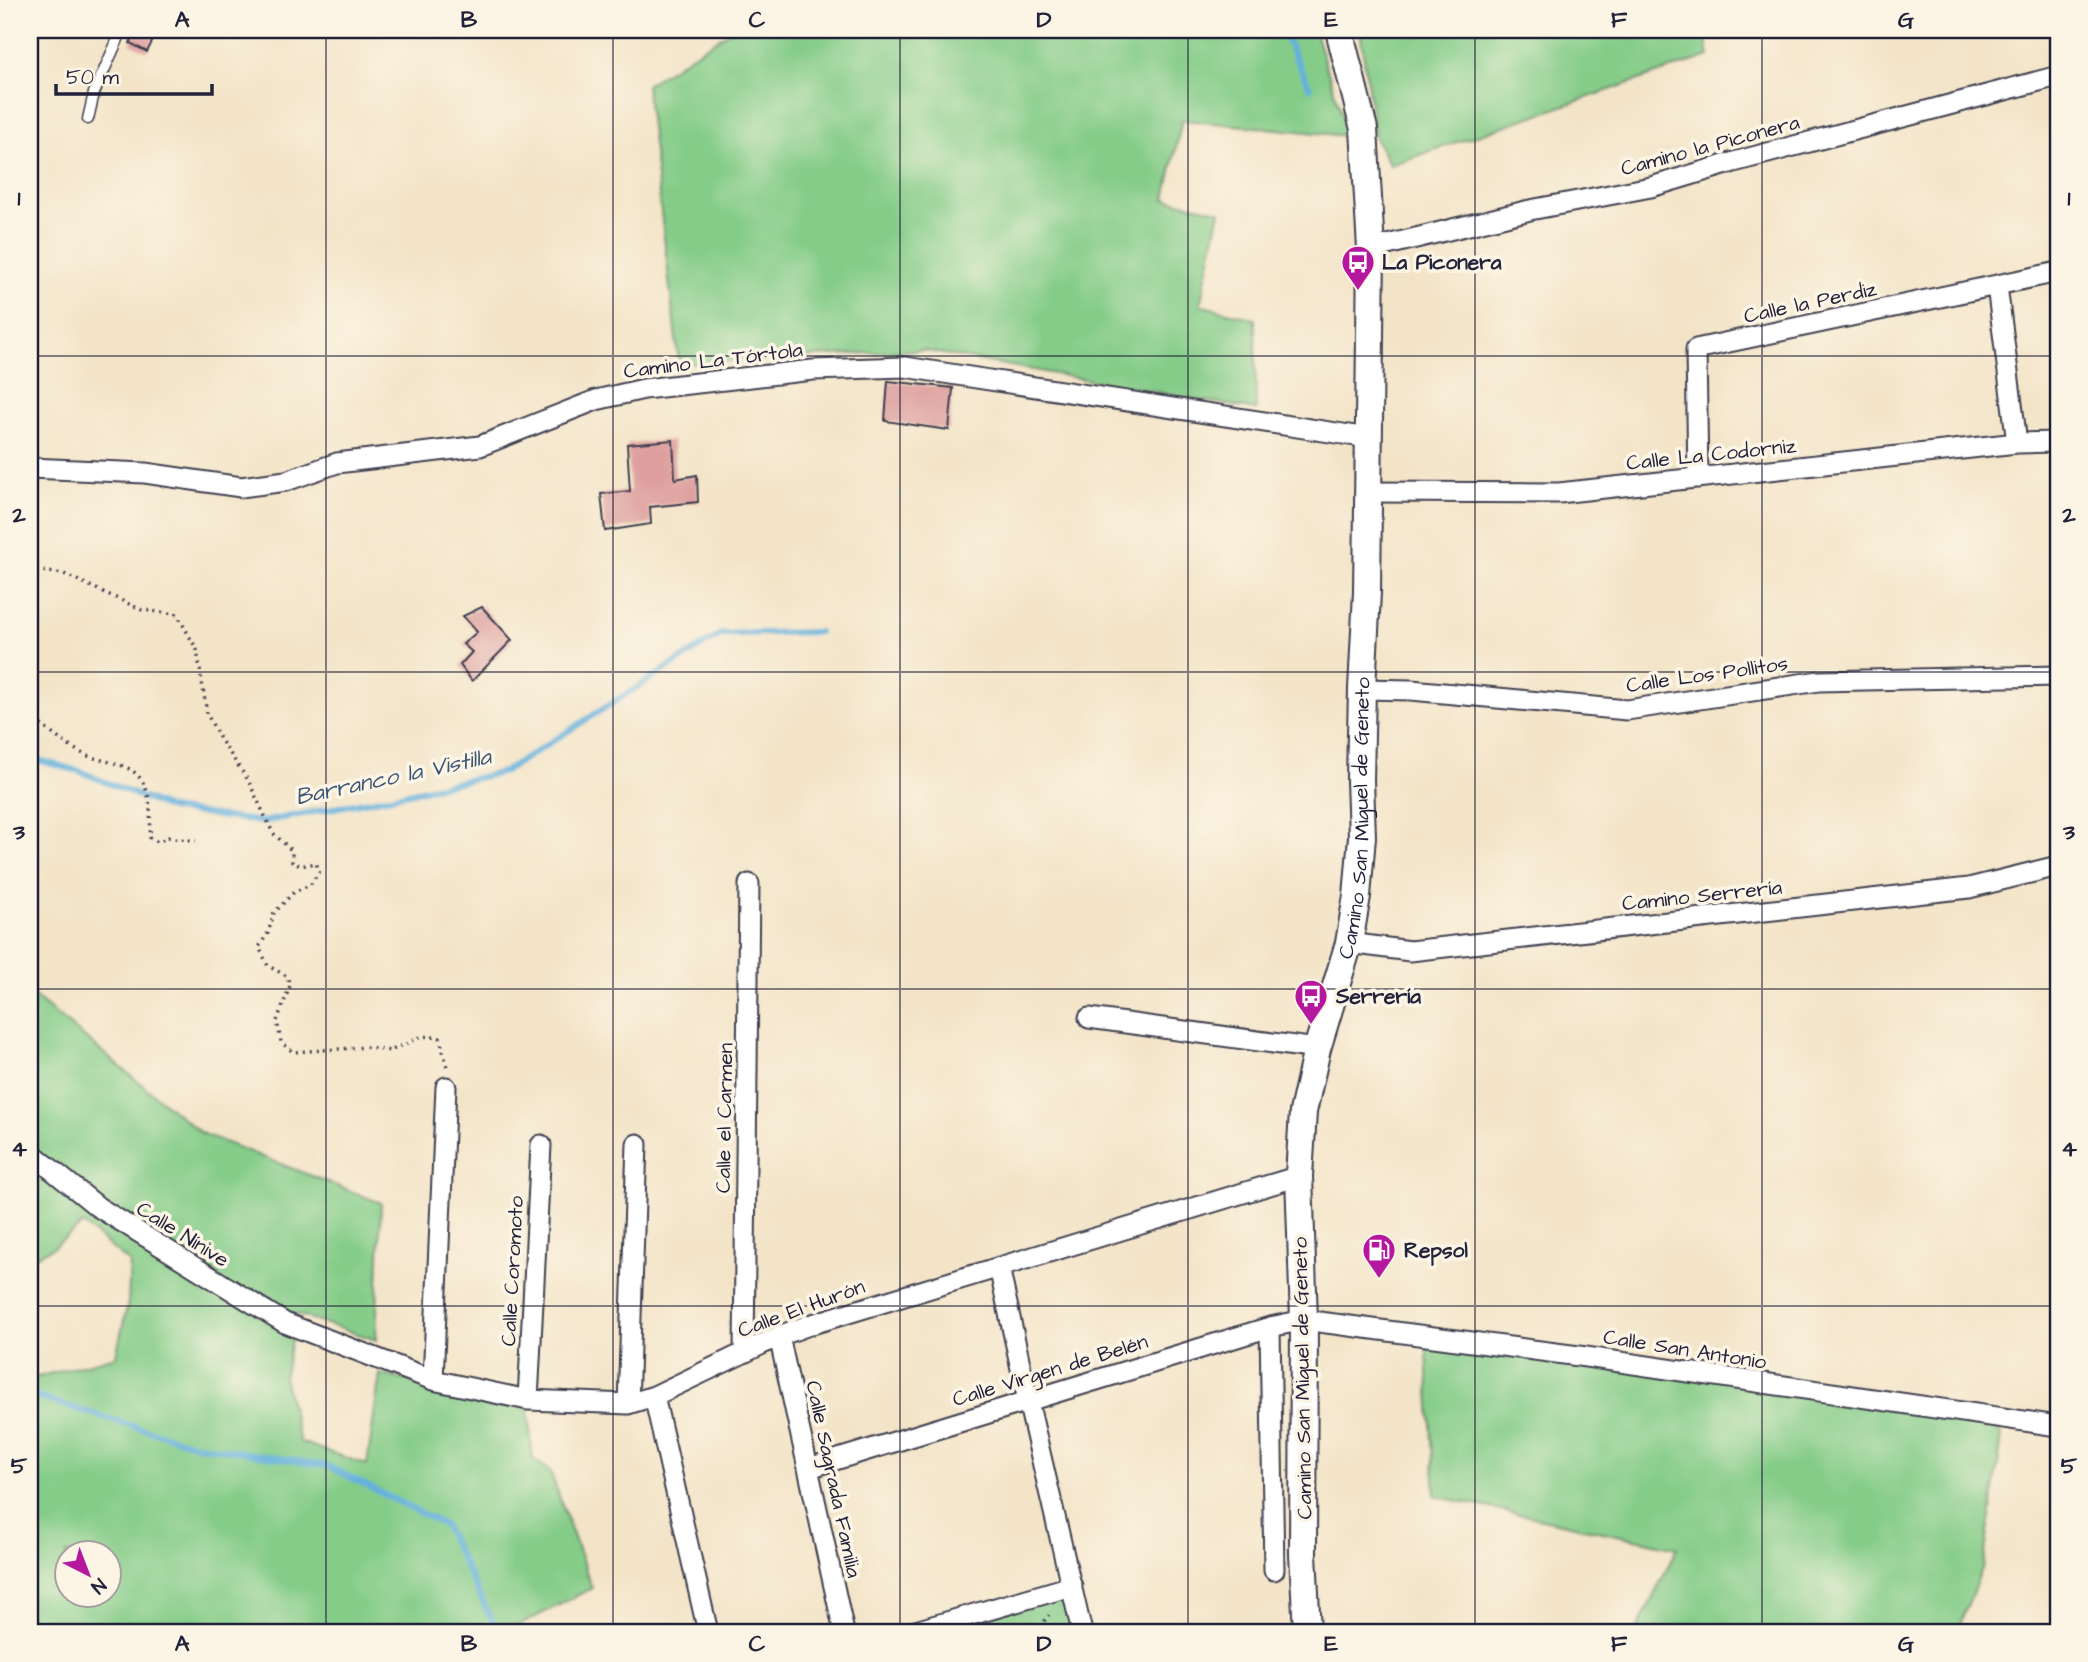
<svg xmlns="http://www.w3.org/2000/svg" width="2088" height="1662" viewBox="0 0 2088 1662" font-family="'Architects Daughter',sans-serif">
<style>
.green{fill:#84cc88;stroke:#537762;stroke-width:2;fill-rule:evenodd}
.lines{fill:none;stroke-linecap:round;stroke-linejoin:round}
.stream{stroke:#64b0dd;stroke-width:6}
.building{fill:#dd9e9d}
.lane-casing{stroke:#413f50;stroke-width:13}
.street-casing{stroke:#413f50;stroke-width:23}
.secondary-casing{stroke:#413f50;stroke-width:30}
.path{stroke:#413f50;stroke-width:3.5;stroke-dasharray:2 5;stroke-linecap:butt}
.lane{stroke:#fff;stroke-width:10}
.street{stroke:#fff;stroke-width:19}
.secondary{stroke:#fff;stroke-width:26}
.grid{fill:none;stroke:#22223b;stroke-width:2;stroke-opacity:0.55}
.labels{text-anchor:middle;stroke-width:7;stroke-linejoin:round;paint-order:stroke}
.street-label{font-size:21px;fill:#22223b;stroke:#fcf5e5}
.poi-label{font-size:21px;font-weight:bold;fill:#22223b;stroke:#fcf5e5;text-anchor:start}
.water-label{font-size:23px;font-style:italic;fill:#395474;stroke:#fcf5e5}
.neatline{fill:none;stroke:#22223b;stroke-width:2.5}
.grid-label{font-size:23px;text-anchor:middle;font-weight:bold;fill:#22223b}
</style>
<rect width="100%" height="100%" fill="#fcf5e5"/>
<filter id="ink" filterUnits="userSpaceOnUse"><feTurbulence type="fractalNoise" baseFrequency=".0143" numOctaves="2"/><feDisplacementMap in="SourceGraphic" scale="14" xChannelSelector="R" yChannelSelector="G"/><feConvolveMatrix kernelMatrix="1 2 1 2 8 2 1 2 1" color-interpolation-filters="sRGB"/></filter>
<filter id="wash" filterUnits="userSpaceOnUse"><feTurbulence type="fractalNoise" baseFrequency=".00686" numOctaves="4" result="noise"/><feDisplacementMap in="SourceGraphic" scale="28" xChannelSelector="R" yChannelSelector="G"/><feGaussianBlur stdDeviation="1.57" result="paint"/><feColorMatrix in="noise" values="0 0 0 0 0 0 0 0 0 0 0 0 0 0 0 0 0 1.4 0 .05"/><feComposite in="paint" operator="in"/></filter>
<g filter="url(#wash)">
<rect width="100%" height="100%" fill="#f3e4c8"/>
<path class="green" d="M732,30h582l35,106 -167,-16 -17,79 55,12 -20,94 55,14 1,91 -334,-60 -243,14 -33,-279z
M1360,30h344l5,26 -319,109 -15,-27z
M30,993l171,140 180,70 -5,137 -80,-26 -12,63 16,65 67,23 13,-91 148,35 5,50 17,12 42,117 -86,44h-476v-253l86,-23 12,-54 2,-39 -47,-39 -31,24 -22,11zM66,1554h42v42h-42z
M1426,1336l558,80 18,20 -19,130 -26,66h-321l41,-84 -242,-52z
M1072,1586l10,46h-170z"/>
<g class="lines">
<path class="stream" d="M1282,30l28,58
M30,758l49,13 91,38 92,13 128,-25 114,-25 217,-138 98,-2
M30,1395l167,50 131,21 116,59 50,99 6,8"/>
</g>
<g id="blocks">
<path class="building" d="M136,30h22l-11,22 -17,-9z
M888,381l65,7 -4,42 -64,-9z
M673,440l2,39 22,-4 1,27 -48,5 1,17 -46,7 -4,-37 29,-3 -3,-47z
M482,607l30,33 -40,41 -12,-16 12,-13 -9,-8 14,-12 -14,-16z"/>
</g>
</g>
<g filter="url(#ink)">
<use href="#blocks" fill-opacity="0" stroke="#413f50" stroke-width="2"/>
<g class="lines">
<defs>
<path id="lane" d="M88,119l6,-26 28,-63"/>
<path id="street" d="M1371,249l159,-39 121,-23 83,-25 324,-86
M1997,286l20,157
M30,468l115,5 96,14 45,-6 51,-18 143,-17 116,-46 48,-11 169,-19 92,-3 464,71
M1698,478l-2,-129 362,-77
M1368,492l191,1 458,-50 41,-1
M1362,689l49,1 216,20 192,-29 239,-5
M1349,943l61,8 559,-63 89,-22
M1089,1018l228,31
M30,1152l68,55 187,116 148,57 95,20 100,4 26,-8 125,-60 30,-11 490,-149
M999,1267l29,134 54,231
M1270,1327l4,243
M779,1336l65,296
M744,1353l5,-469
M433,1380l13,-293
M654,1396l54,236
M528,1400l13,-255
M628,1404l9,-260
M809,1468l461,-141 34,-7 275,36 479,70
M912,1632l160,-46"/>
<g id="secondary">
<path id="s1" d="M1307,1632l-4,-78 1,-234 -5,-144 4,-64 14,-63 32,-106 8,-47 5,-59 -2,-57 2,-91 5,-97 4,-343 -7,-120 -25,-99"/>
</g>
</defs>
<use href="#lane" class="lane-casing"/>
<use href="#street" class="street-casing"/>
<use href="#secondary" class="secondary-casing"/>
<path class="path" d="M30,572l4,-2 30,4 78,36 35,4 20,36 10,64 13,25 28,41 25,53 19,18v11l9,4 15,-3 3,9 -9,13 -16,7 -20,21 -6,20 -9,14 9,19 19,10 3,10 -13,35 4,21 12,10 75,-5 22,4 33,-15 17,2 7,29
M30,716c18,14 37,31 58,40 12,4 25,6 37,11 28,11 26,46 25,71l8,4 10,-5 28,4
M1035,1632l14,-17"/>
<use href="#lane" class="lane"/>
<use href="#street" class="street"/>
<use href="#secondary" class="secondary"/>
</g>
</g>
<path class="grid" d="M326,30v1602M613,30v1602M900,30v1602M1188,30v1602M1475,30v1602M1762,30v1602M30,356h2028M30,672h2028M30,989h2028M30,1306h2028"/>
<defs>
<symbol id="bus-pin" viewBox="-11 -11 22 30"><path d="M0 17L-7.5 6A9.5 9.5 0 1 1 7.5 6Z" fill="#b5179e" stroke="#fcf5e5"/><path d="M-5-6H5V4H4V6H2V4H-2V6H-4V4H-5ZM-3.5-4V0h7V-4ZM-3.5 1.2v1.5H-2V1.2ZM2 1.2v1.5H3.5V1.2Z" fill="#fff"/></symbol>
<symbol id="fuel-pin" viewBox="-11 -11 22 30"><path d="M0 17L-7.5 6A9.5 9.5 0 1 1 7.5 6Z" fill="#b5179e" stroke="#fcf5e5"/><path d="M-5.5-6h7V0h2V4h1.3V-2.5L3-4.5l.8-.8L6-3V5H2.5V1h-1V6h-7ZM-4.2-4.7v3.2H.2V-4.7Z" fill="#fff"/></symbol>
</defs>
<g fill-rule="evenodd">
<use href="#bus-pin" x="1339" y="243" width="38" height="52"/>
<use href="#bus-pin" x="1292" y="977" width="38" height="52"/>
<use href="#fuel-pin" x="1360" y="1231" width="38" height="52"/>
</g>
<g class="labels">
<g class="street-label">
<text transform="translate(1710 145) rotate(-15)" y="7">Camino la Piconera</text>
<text transform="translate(1810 302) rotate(-12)" y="7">Calle la Perdiz</text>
<text transform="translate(713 360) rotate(-7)" y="7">Camino La Tórtola</text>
<text transform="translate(1711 454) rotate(-6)" y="7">Calle La Codorniz</text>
<text transform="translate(1707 674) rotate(-8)" y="7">Calle Los Pollitos</text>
<text dy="7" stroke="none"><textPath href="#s1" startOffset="821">Camino San Miguel de Geneto</textPath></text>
<text transform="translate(1702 895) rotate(-6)" y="7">Camino Serrería</text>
<text transform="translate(724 1118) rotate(-89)" y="7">Calle el Carmen</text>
<text transform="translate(183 1234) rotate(32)" y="7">Calle Nínive</text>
<text transform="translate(512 1271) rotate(-87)" y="7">Calle Coromoto</text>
<text transform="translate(801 1308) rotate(-20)" y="7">Calle El Hurón</text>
<text transform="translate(1685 1349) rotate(9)" y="7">Calle San Antonio</text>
<text transform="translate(1050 1370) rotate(-17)" y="7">Calle Virgen de Belén</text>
<text transform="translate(1302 1378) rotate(-91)" y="7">Camino San Miguel de Geneto</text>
<text transform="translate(834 1479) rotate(78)" y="7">Calle Sagrada Familia</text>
</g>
<g class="poi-label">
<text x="1382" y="269">La Piconera</text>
<text x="1336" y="1003">Serrería</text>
<text x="1404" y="1257">Repsol</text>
</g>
<g class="water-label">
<text transform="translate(393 776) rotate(-12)" y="8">Barranco la Vistilla</text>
</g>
</g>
<rect width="2088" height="1662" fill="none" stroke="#fcf5e5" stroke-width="77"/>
<g transform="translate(88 1574) rotate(138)"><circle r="33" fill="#fcf5e5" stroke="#a5a1a1" stroke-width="2"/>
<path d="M0-5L12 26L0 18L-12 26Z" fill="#b5179e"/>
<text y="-10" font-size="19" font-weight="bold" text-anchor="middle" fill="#22223b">N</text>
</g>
<path d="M56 84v10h156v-10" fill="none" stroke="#22223b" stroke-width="3.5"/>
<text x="66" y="84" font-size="21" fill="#22223b" stroke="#fcf5e5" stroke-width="5" paint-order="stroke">50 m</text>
<rect x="38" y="38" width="2012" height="1586" class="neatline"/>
<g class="grid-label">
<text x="182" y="27">A</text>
<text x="469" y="27">B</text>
<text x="757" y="27">C</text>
<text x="1044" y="27">D</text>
<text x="1331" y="27">E</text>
<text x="1619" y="27">F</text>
<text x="1906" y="27">G</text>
<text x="19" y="205">1</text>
<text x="2069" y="205">1</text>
<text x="19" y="522">2</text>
<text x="2069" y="522">2</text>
<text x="19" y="839">3</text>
<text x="2069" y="839">3</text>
<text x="19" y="1156">4</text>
<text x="2069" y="1156">4</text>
<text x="19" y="1473">5</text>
<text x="2069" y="1473">5</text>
<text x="182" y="1651">A</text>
<text x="469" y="1651">B</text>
<text x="757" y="1651">C</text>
<text x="1044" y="1651">D</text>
<text x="1331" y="1651">E</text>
<text x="1619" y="1651">F</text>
<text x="1906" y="1651">G</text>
</g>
</svg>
